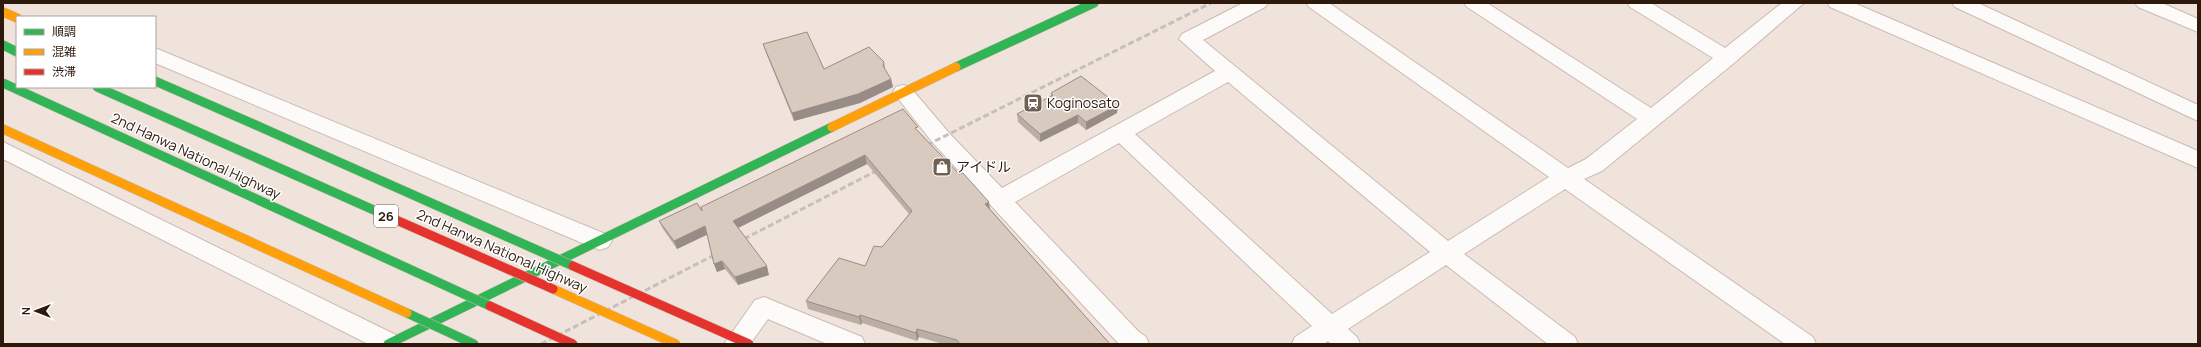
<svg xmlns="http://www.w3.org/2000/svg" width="2201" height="347" viewBox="0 0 2201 347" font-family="Manrope,'Noto Sans JP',sans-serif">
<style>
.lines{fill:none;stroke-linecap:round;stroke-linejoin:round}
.street-casing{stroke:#cbbbb1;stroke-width:2}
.fast-casing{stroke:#cbbbb1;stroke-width:10}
.slow-casing{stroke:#cbbbb1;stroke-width:10}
.street{fill:#fdfbfa;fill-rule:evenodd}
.fast{stroke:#30b455;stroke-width:9}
.slow{stroke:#ff9f0a;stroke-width:9}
.rail{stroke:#c4c0bd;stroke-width:3;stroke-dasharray:6 3;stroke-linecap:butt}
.fast-bridge-casing{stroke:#cbbbb1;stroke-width:10;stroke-linecap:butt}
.slow-bridge-casing{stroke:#cbbbb1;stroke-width:10;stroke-linecap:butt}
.jam-bridge-casing{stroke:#cbbbb1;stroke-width:10;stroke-linecap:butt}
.fast-bridge{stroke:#30b455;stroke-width:9}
.slow-bridge{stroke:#ff9f0a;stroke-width:9}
.jam-bridge{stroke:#e5322d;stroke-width:9}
.wall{fill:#bbaea4}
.shaded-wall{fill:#988d86}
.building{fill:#d9cabf;stroke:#988d86}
.labels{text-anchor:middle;stroke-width:3;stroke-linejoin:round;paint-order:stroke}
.shield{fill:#fff;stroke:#6c5f55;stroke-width:1}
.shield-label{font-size:13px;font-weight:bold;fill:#2d1a0c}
.poi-label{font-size:14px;fill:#2d1a0c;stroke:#fff;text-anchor:start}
.street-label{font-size:14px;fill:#2d1a0c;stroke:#fff}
</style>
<rect width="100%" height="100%" fill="#f0e3db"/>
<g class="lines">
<defs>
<path id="street" d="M1243,3h25l-3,4 -62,33 245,201 101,-64 -240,-170 -3,-4h23l239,165 18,-9 51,-40 -170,-112 -3,-4h23l164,105 62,-50 -83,-51 -3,-4h24l74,45 57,-45h22l-70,60 -132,108 -18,8 229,158 3,7h-31l-220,-155 -101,65 111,83 3,7h-30l-102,-79 -98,64 9,8 3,7h-29l-3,-3 -4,3h-32l3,-7 17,-11 -193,-183 -104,59 123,129 8,6 3,7h-30l-186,-201 -40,-51 3,-5 7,-2 7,2 39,46 53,55 213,-117 -36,-32 3,-5zM1228,82l202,170 -98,62 -197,-180z
M1827,3h27l344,148v17l-368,-161z
M1952,3h26l220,102v16l-243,-114z
M2135,3h27l36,16v13l-60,-25z
M155,48l453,187 4,6 -4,6 -8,3 -8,-3 -437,-184z
M3,142l395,194 3,8h-33l-365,-185z
M764,297l98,40 3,7h-38l-59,-25 -18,25h-26l31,-44z"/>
<path id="fast" d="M3,45l14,7
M956,67l138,-64
M155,81l103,45
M388,344l444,-217"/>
<path id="slow" d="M3,12l14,6
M832,127l124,-60
M3,129l160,73"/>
</defs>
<use href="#street" class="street-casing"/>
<use href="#fast" class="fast-casing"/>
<use href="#slow" class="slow-casing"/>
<use href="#street" class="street"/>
<use href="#fast" class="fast"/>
<use href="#slow" class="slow"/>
<path class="rail" d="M919,149l292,-146
M736,243l148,-76
M541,344l181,-93"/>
<defs>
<path id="fast-bridge" d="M3,83l487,223
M97,87l297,132
M258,126l315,140
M407,313l67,31"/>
<path id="slow-bridge" d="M163,202l244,111
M553,289l123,55"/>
<path id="jam-bridge" d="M394,219l159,70
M573,266l176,78
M490,306l83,38"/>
</defs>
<use href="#fast-bridge" class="fast-bridge-casing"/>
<use href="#slow-bridge" class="slow-bridge-casing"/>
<use href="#jam-bridge" class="jam-bridge-casing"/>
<use href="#fast-bridge" class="fast-bridge"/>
<use href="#slow-bridge" class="slow-bridge"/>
<use href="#jam-bridge" class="jam-bridge"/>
</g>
<path class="wall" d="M763,44l61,25 61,1 6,9 2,8 -33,16 -66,18 -28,-68z
M1051,93l67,12 -1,8 -31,17 -8,-7 -38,19 -22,-20 -1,-8 34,-17z
M919,132l71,77 120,135h-167l-24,-7 -2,4 -55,-18 -1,2 -53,-16 -2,-8 59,-35 17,-19 27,-33 -42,-50 -129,64 31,47 -31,10 -13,-16 -8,3 -3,-8 -7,-29 -30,14 -14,-20 -4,-8 43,-10z"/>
<path class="shaded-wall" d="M884,62l1,8 -2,-4z
M891,79l2,8 -33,16 -66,18 -2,-8z
M1118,105l-1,8 -31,17v-8z
M1078,115v8l-38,19v-8z
M865,155l2,9 -131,65 -3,-8z
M989,202l1,8 -5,-6z
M705,226l3,8 -31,15 -3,-8z
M722,261l3,8 -8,3 -3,-8z
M767,266l2,9 -31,10 -3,-8z
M860,315l2,8 -1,2 -2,-8z
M917,329l2,8 -2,4 -1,-8z"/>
<path class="building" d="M807,32l17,37 45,-22 15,15 -1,4 8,13 -33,15 -66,19 -29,-69z
M1081,76l37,29 -32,17 -8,-7 -38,19 -23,-20 36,-19 -2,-2z
M903,109l15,18 -3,1 44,46 4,-1 26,29 -4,2 125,140h-150l-3,-4 -40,-11 -1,4 -56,-18 -1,2 -53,-16 33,-43 26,8 9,-20 8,1 30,-36 -47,-56 -132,66 34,45 -32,11 -13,-16 -8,3 -9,-38 -31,15 -15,-20 38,-18 5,8 -1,-4z"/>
<defs>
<symbol id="station-square" viewBox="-11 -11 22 22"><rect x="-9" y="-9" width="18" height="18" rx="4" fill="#716054" stroke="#fff"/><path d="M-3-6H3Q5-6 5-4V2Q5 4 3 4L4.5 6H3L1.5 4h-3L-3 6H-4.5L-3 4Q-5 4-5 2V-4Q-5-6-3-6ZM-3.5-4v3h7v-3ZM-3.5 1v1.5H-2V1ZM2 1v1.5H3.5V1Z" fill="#fff"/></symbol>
<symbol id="shop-square" viewBox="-11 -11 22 22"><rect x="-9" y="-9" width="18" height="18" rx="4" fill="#716054" stroke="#fff"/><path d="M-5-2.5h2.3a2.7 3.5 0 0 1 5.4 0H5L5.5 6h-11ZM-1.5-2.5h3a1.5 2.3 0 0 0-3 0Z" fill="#fff"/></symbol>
</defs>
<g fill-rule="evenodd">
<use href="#station-square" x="1022" y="92" width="22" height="22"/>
<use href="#shop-square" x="931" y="156" width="22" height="22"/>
</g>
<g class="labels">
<rect class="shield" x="374" y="205" width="24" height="22" rx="3"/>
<g class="shield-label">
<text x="386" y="221">26</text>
</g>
<g class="poi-label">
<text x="1047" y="108">Koginosato</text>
<text x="956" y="172">アイドル</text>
</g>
<g class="street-label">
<text transform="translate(196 156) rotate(25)" y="5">2nd Hanwa National Highway</text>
<text transform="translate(502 251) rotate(24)" y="5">2nd Hanwa National Highway</text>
</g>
</g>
<rect width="2201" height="347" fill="none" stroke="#2d1a0c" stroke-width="8"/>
<rect x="16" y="16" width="140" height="72" fill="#ffffff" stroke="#aba39e"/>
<rect x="24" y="29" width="20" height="6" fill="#30b455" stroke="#aba39e"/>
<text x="52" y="36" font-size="12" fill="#2d1a0c">順調</text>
<rect x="24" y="49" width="20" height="6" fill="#ff9f0a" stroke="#aba39e"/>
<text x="52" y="56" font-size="12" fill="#2d1a0c">混雑</text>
<rect x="24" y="69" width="20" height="6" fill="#e5322d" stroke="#aba39e"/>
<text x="52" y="76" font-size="12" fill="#2d1a0c">渋滞</text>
<g transform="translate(36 311) rotate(270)" stroke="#ffffff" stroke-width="3" paint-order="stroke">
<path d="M0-3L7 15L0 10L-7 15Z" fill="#2d1a0c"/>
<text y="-6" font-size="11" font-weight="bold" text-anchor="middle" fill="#2d1a0c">N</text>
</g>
</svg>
